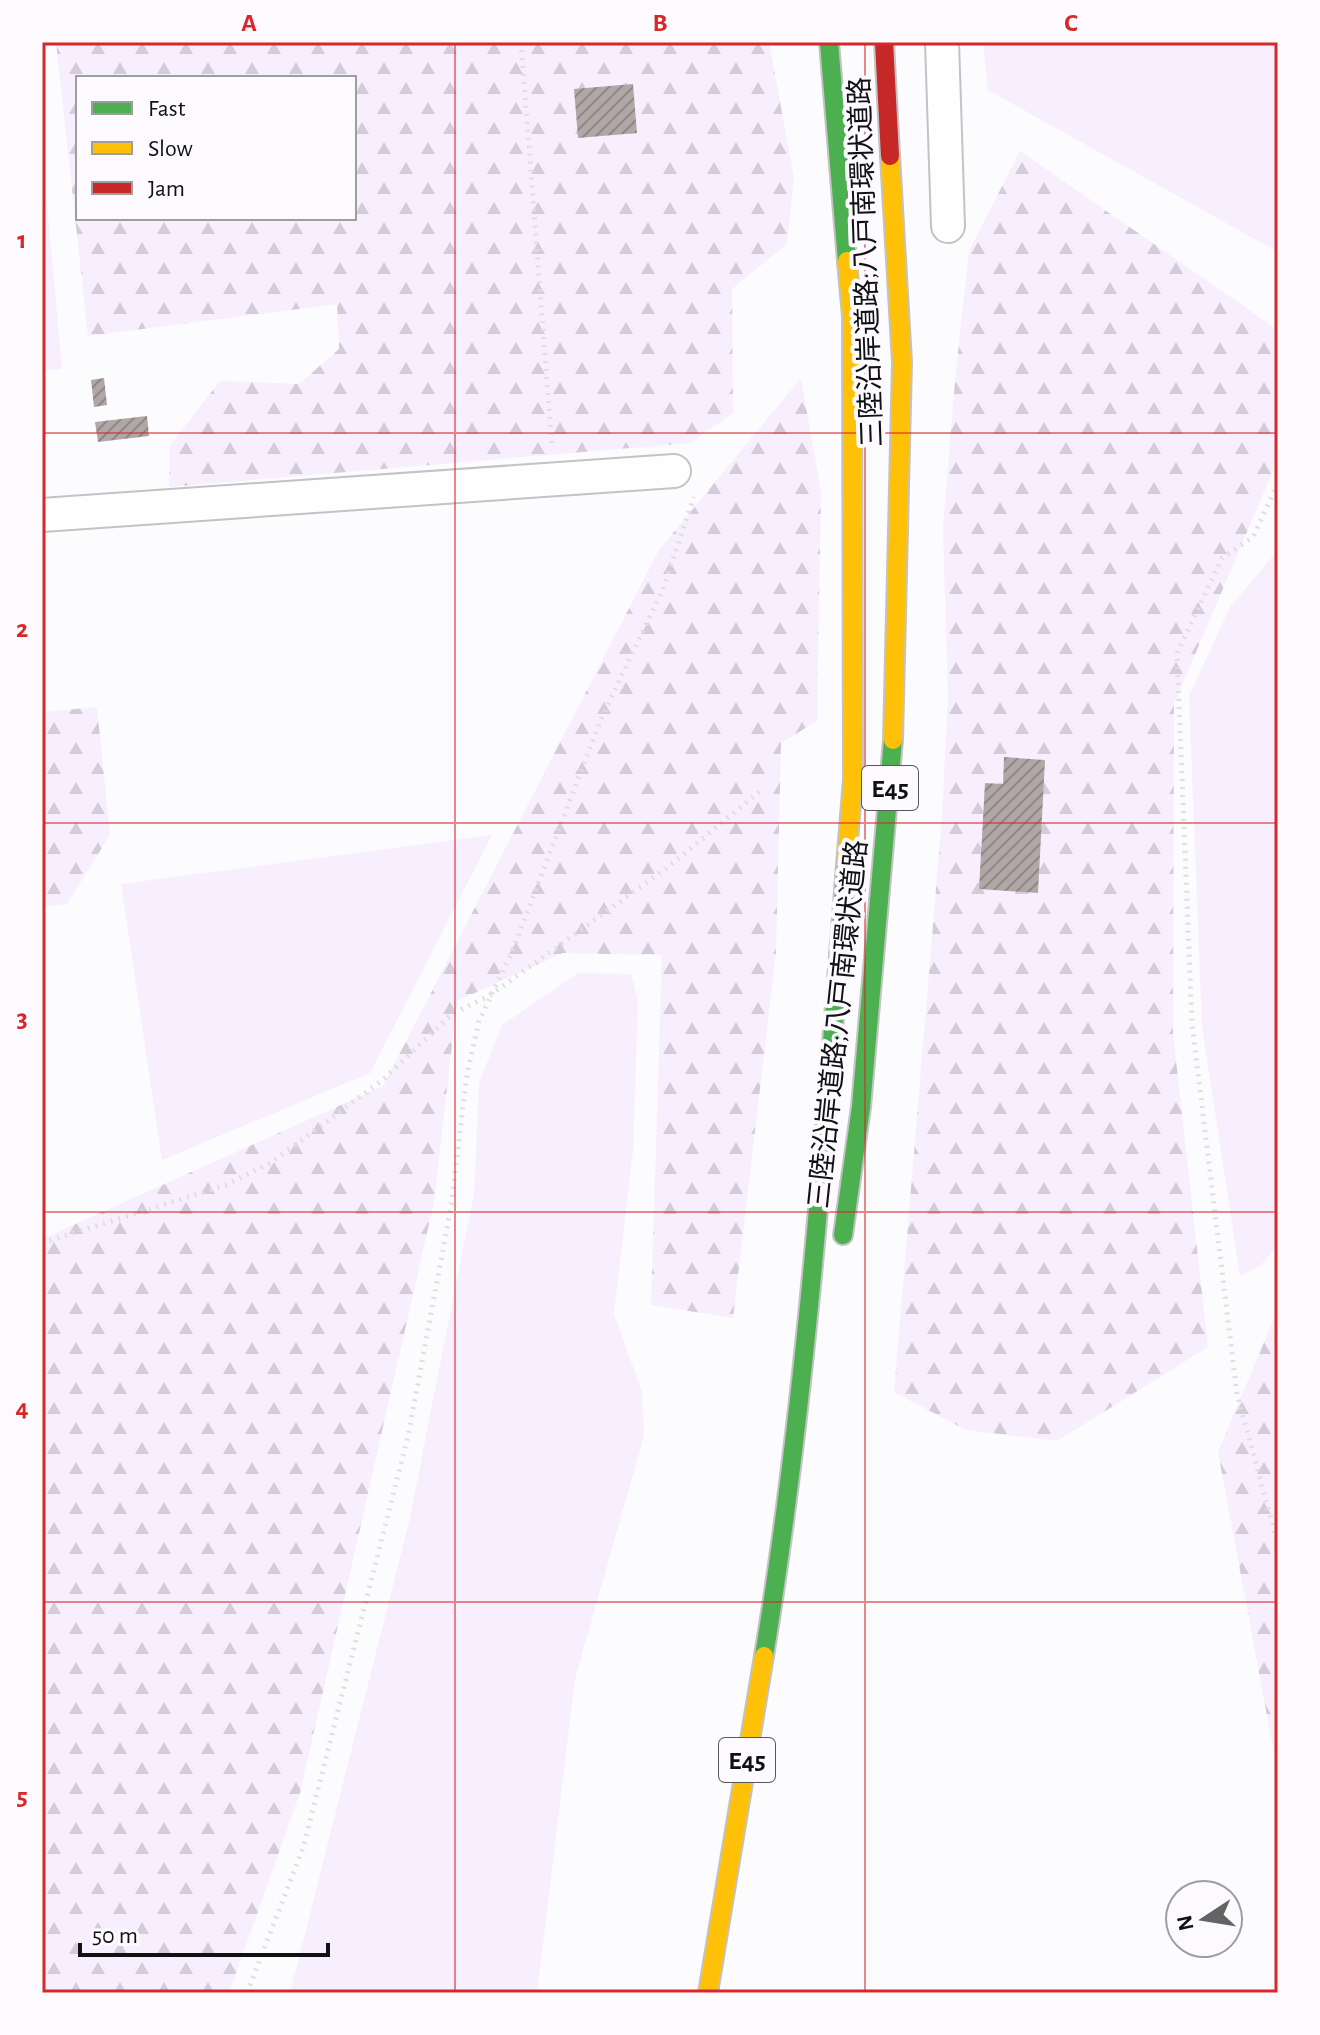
<svg xmlns="http://www.w3.org/2000/svg" width="1320" height="2035" viewBox="0 0 1320 2035" font-family="'Alegreya Sans','Noto Sans JP',sans-serif">
<style>
.grass{fill:#f8effe}
.forest{fill:url(#forest-firs);fill-rule:evenodd}
.building{fill:url(#building-hatch)}
.lines{fill:none;stroke-linecap:round;stroke-linejoin:round}
.street-casing{stroke:#c4c3c4;stroke-width:36}
.fast-casing{stroke:#c4c3c4;stroke-width:22}
.slow-casing{stroke:#c4c3c4;stroke-width:22}
.jam-casing{stroke:#c4c3c4;stroke-width:22}
.path{stroke:#dfdfdf;stroke-width:5;stroke-dasharray:2 6;stroke-linecap:butt}
.street{stroke:#fffeff;stroke-width:32}
.fast{stroke:#4caf50;stroke-width:18}
.slow{stroke:#ffc107;stroke-width:18}
.jam{stroke:#c62828;stroke-width:18}
.grid{fill:none;stroke:#d62828;stroke-width:2;stroke-opacity:0.55}
.labels{text-anchor:middle;stroke-width:8;stroke-linejoin:round;paint-order:stroke}
.shield{fill:#fcfafe;stroke:#585759;stroke-width:2}
.shield-label{font-size:26px;font-weight:bold;fill:#111112}
.street-label{font-size:28px;fill:#111112;stroke:#fcfafe}
.neatline{fill:none;stroke:#d62828;stroke-width:3}
.grid-label{font-size:26px;text-anchor:middle;font-weight:bold;fill:#d62828}
</style>
<defs>
<pattern id="forest-firs" width="22" height="20" patternUnits="userSpaceOnUse" patternTransform="scale(2)"><rect width="22" height="20" fill="#f8effe"/><path d="M5 1l3.5 6h-7zM16 11l3.5 6h-7z" fill="#d4ccd9"/></pattern>
<pattern id="building-hatch" width="6" height="6" patternUnits="userSpaceOnUse" patternTransform="scale(2)"><rect width="6" height="6" fill="#b1a7a7"/><path d="M-1 1l2-2M0 6l6-6M5 7l2-2" fill="none" stroke="#8f8787"/></pattern>
</defs>
<rect width="100%" height="100%" fill="#fcfbfd"/>
<path class="grass" d="M983,42h295v210l-290,-162z
M42,149l20,220 -20,2z
M1278,550v695l-18,21 -20,10 -38,-249 -13,-331 41,-89z
M492,835l-122,238 -208,87 -41,-276z
M578,973l53,1 7,27 -5,149 -19,164 28,78 2,44 -69,243 -38,314h-247l119,-471 65,-329 5,-110 23,-58z"/>
<path class="forest" d="M56,42h713l25,136 -7,66 -55,45 1,124 -43,30 -521,44 1,-42 50,-64 79,3 40,-35 -2,-45 -249,32zM78,78h276v140h-276z
M1020,151l258,179v129l-104,245 -1,329 35,314 -151,94 -91,-11 -72,-38 48,-575 6,-121 -5,-167 12,-149 14,-129z
M801,378l20,114 -4,229 -36,22 -5,210 -43,365 -82,-13 11,-350 -99,-2 -106,48 -23,201 -134,591 -71,200h-187v-754l341,-153 276,-536z
M97,707l13,128 -43,69 -25,2v-194z
M1278,1309v466l-60,-323z"/>
<path class="building" d="M633,84l4,49 -59,5 -4,-49z
M104,378l3,27 -13,2 -3,-27z
M147,416l2,20 -51,6 -3,-20z
M1004,757l41,3 -7,133 -59,-4 6,-106 18,1z"/>
<g class="lines">
<defs>
<path id="street" d="M942,42l6,184
M42,515l632,-44"/>
<path id="fast" d="M829,42l18,219
M843,1235l18,-128 32,-367
M764,1656c43,-261 61,-526 82,-790"/>
<path id="slow" d="M890,156l12,206 -9,378
M846,866l7,-87 -1,-463 -5,-55
M708,1993l56,-337"/>
<path id="jam" d="M884,42l6,114"/>
</defs>
<use href="#street" class="street-casing"/>
<use href="#fast" class="fast-casing"/>
<use href="#slow" class="slow-casing"/>
<use href="#jam" class="jam-casing"/>
<path class="path" d="M521,42l31,406
M1278,483l-25,54 -31,21 -45,95 15,371 45,370 39,143 2,26
M42,1243l184,-58 46,-23 112,-83 68,-65 37,-18 179,-129 96,-79
M247,1993l56,-145 105,-412 43,-229 16,-133 12,-53 35,-74 87,-228 62,-130 31,-92"/>
<use href="#street" class="street"/>
<use href="#fast" class="fast"/>
<use href="#slow" class="slow"/>
<use href="#jam" class="jam"/>
</g>
<path class="grid" d="M455,42v1951M865,42v1951M42,433h1236M42,823h1236M42,1212h1236M42,1602h1236"/>
<g class="labels">
<g class="shield">
<rect x="862" y="766" width="56" height="44" rx="6"/>
<rect x="719" y="1738" width="56" height="44" rx="6"/>
</g>
<g class="shield-label">
<text x="890" y="797">E45</text>
<text x="747" y="1769">E45</text>
</g>
<g class="street-label">
<text transform="translate(865 262) rotate(-92)" y="10">三陸沿岸道路;八戸南環状道路</text>
<text transform="translate(837 1024) rotate(-84)" y="10">三陸沿岸道路;八戸南環状道路</text>
</g>
</g>
<rect width="1320" height="2035" fill="none" stroke="#fcfafe" stroke-width="88"/>
<rect x="76" y="76" width="280" height="144" fill="#fcfafe" stroke="#9e9da0" stroke-width="2"/>
<rect x="92" y="102" width="40" height="12" fill="#4caf50" stroke="#9e9da0" stroke-width="2"/>
<text x="148" y="116" font-size="24" fill="#111112">Fast</text>
<rect x="92" y="142" width="40" height="12" fill="#ffc107" stroke="#9e9da0" stroke-width="2"/>
<text x="148" y="156" font-size="24" fill="#111112">Slow</text>
<rect x="92" y="182" width="40" height="12" fill="#c62828" stroke="#9e9da0" stroke-width="2"/>
<text x="148" y="196" font-size="24" fill="#111112">Jam</text>
<g transform="translate(1204 1919) rotate(258)"><circle r="38" fill="#fcfafe" stroke="#9e9da0" stroke-width="2"/>
<path d="M0-6L14 30L0 20L-14 30Z" fill="#636364"/>
<text y="-12" font-size="22" font-weight="bold" text-anchor="middle" fill="#111112">N</text>
</g>
<path d="M80 1943v12h248v-12" fill="none" stroke="#111112" stroke-width="4"/>
<text x="92" y="1943" font-size="24" fill="#111112" stroke="#fcfafe" stroke-width="6" paint-order="stroke">50 m</text>
<rect x="44" y="44" width="1232" height="1947" class="neatline"/>
<g class="grid-label">
<text x="249" y="31">A</text>
<text x="660" y="31">B</text>
<text x="1071" y="31">C</text>
<text x="22" y="248">1</text>
<text x="22" y="637">2</text>
<text x="22" y="1027">3</text>
<text x="22" y="1416">4</text>
<text x="22" y="1805">5</text>
</g>
</svg>
